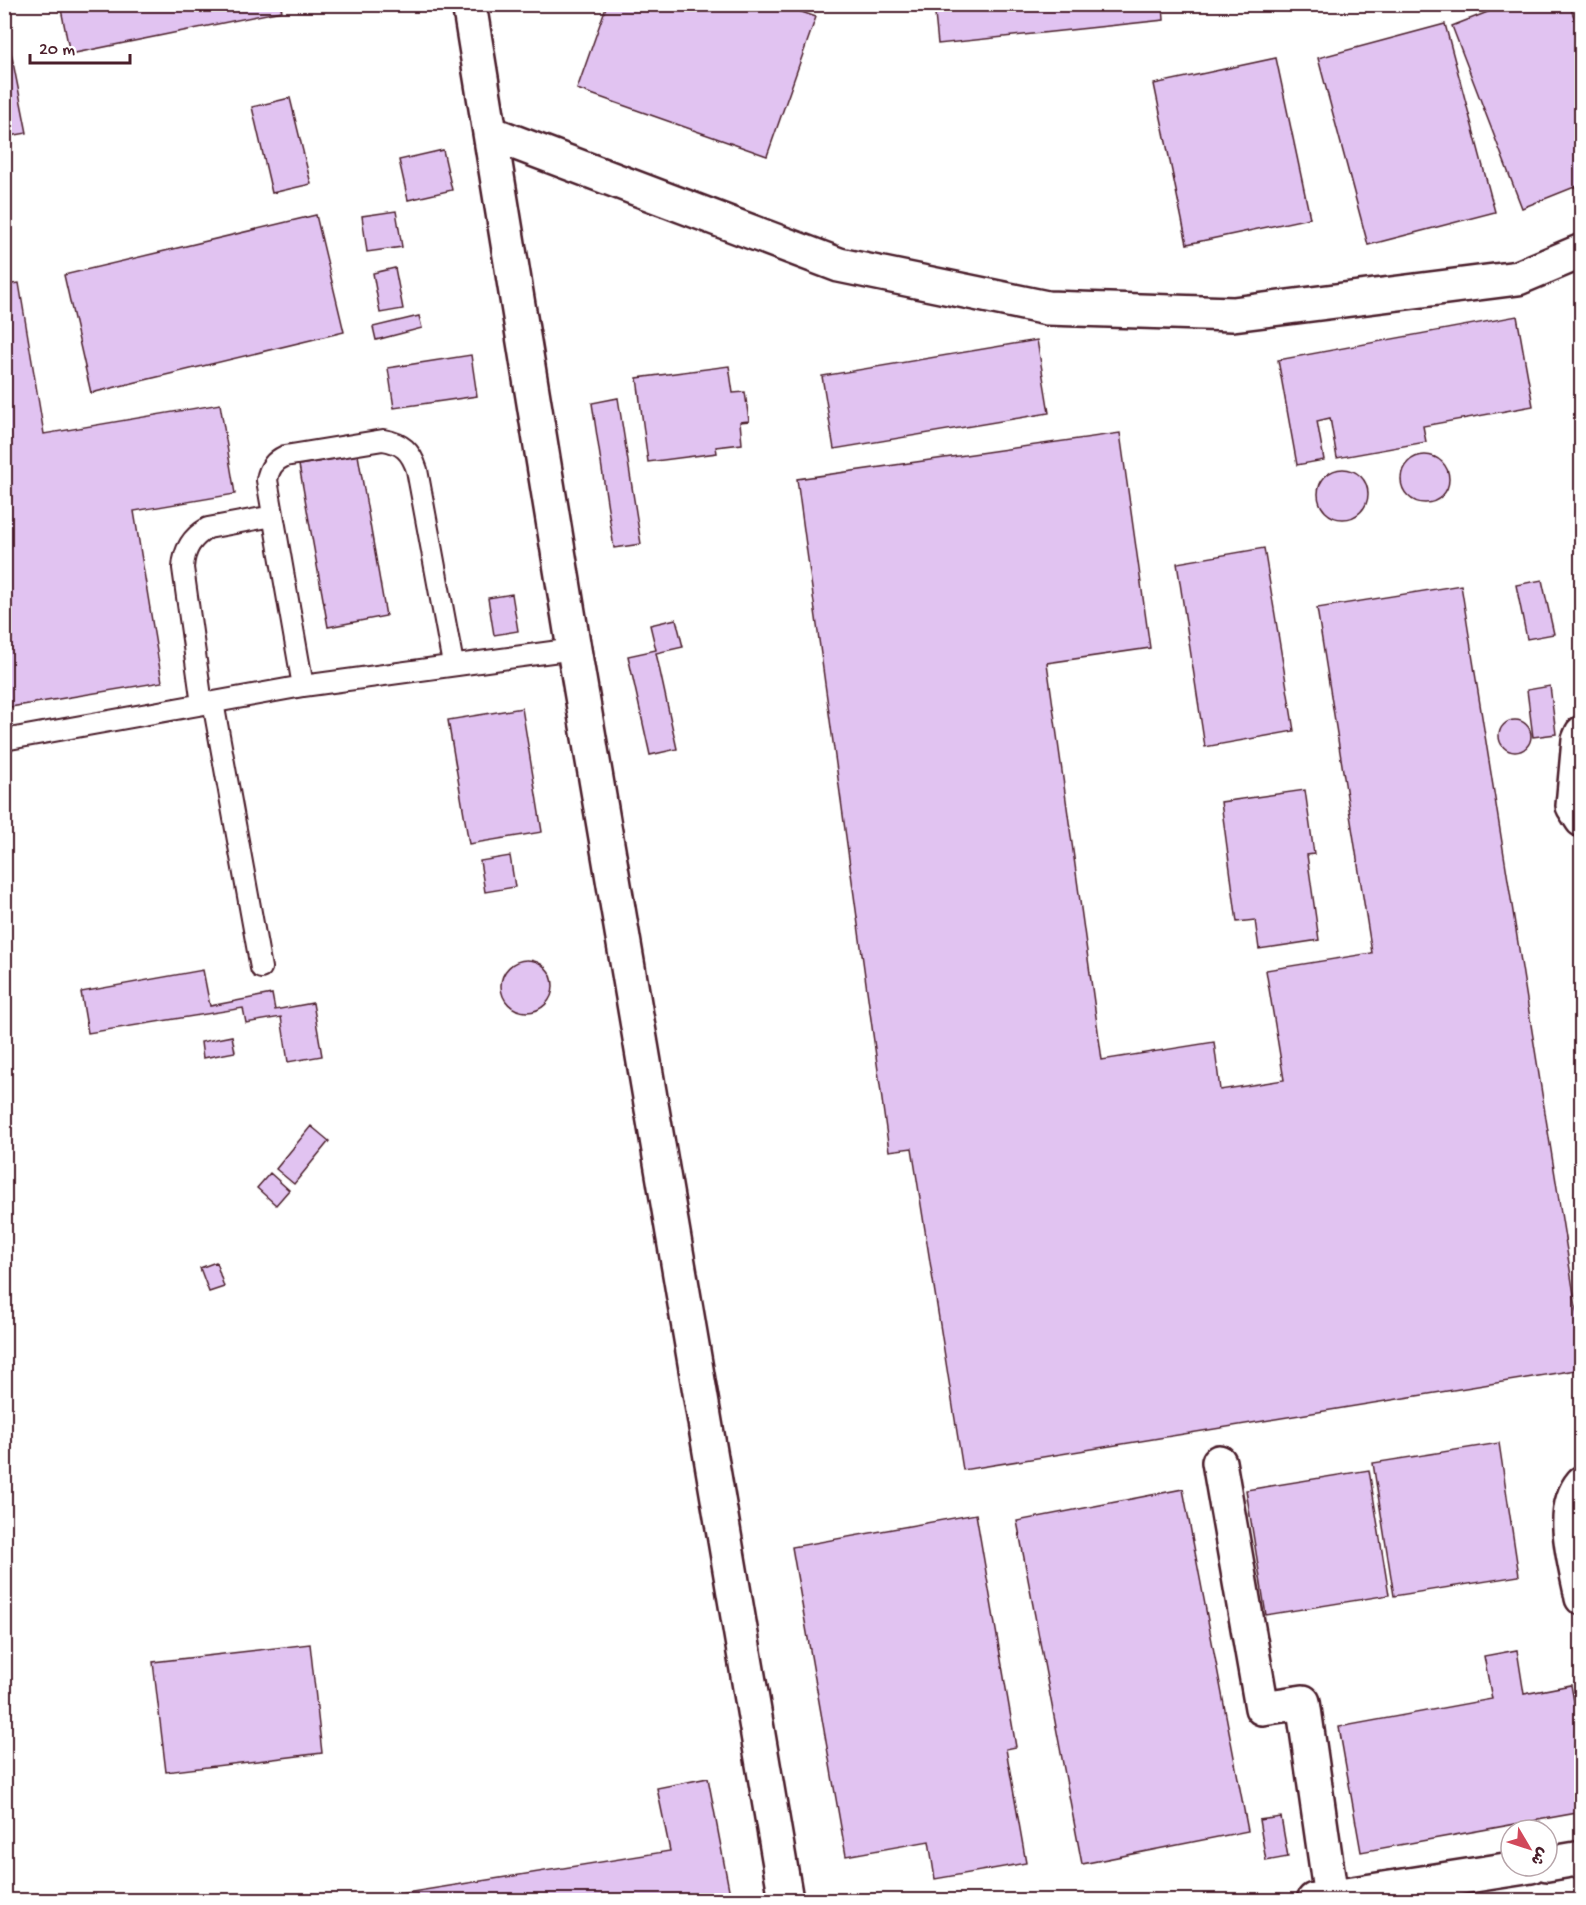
<svg xmlns="http://www.w3.org/2000/svg" width="1586" height="1905" viewBox="0 0 1586 1905" font-family="'Gochi Hand','Playpen Sans Arabic',sans-serif">
<style>
.building{fill:#e1c3f1;stroke:#4a1f2b;stroke-width:1.5}
.lines{fill:none;stroke-linecap:round;stroke-linejoin:round}
.service-casing{stroke:#4a1f2b;stroke-width:24}
.minor-casing{stroke:#4a1f2b;stroke-width:38}
.service{stroke:#fff;stroke-width:20}
.minor{stroke:#fff;stroke-width:33}
</style>
<rect width="100%" height="100%" fill="#fff"/>
<filter id="ink" filterUnits="userSpaceOnUse"><feTurbulence type="fractalNoise" baseFrequency=".0167" numOctaves="2"/><feDisplacementMap in="SourceGraphic" scale="12" xChannelSelector="R" yChannelSelector="G"/><feConvolveMatrix kernelMatrix="1 2 1 2 8 2 1 2 1" color-interpolation-filters="sRGB"/></filter>
<g filter="url(#ink)">
<path class="building" d="M60,4h220l2,7 -212,43z
M607,4h172l37,13 -49,139 -190,-67z
M934,4h229l1,16 -226,24z
M1508,4h61l13,34v146l-60,24 -70,-182z
M4,17l23,116 -23,4z
M1445,24l50,188 -127,33 -50,-187z
M1276,58l34,160 -123,26 -33,-160z
M290,98l21,86 -39,9 -20,-86z
M443,150l9,40 -44,10 -9,-40z
M396,211l6,36 -35,5 -5,-36z
M316,215l28,117 -253,61 -27,-118z
M395,268l8,41 -23,4 -7,-40z
M19,283l25,151 176,-30 15,90 -101,17 28,171 -158,26v-423z
M419,316l3,12 -46,12 -3,-13z
M1517,316l16,90 -110,20 3,16 -89,16 -7,-40 -13,3 7,39 -27,5 -19,-105z
M1037,340l12,73 -215,36 -12,-73z
M471,355l6,41 -83,12 -6,-40z
M729,366l4,27 12,-1 4,29 -9,1 2,22 -26,3 1,6 -69,9 -11,-84z
M618,398l23,146 -27,4 -22,-145z
M1120,433l30,215 -103,15 55,397 112,-18 6,48 64,-10 -18,-110 106,-17 -55,-345 144,-23 121,760v24l-619,101 -51,-322 -23,3 -92,-672z
M1401 479a24 24 0 1 1 48 0a24 24 0 1 1-48 0Z
M358,455l28,161 -58,11 -29,-162z
M1318 494a25 25 0 1 1 50 0a25 25 0 1 1-50 0Z
M1264,548l30,183 -89,16 -28,-184z
M1542,580l12,54 -27,5 -11,-54z
M512,594l6,37 -24,4 -6,-37z
M676,619l7,28 -27,6 21,96 -27,6 -22,-99 28,-6 -6,-25z
M1550,686l6,48 -23,3 -6,-47z
M522,708l20,124 -73,12 -21,-124z
M1499 736a16 16 0 1 1 32 0a16 16 0 1 1-32 0Z
M1305,790l9,64 -7,1 12,85 -60,9 -4,-29 -18,2 -16,-120z
M510,856l5,31 -30,5 -5,-31z
M501 986a26 26 0 1 1 52 0a26 26 0 1 1-52 0Z
M203,970l7,36 62,-12 3,16 38,-7 9,53 -34,6 -7,-45 -35,6 -3,-15 -155,25 -7,-41z
M232,1036l3,16 -32,6 -2,-16z
M311,1126l18,15 -35,43 -18,-15z
M270,1173l19,17 -13,15 -19,-17z
M216,1262l8,25 -15,5 -9,-24z
M1499,1443l20,133 -125,20 -21,-133z
M1369,1470l20,125 -123,20 -20,-125z
M1183,1489l65,342 -166,33 -65,-343z
M976,1514l40,233 -10,2 20,114 -91,16 -6,-38 -83,15 -54,-309z
M310,1644l12,109 -156,19 -13,-110z
M1517,1650l7,44 47,-9 11,60v67l-221,40 -22,-125 153,-28 -8,-43z
M708,1778l23,122h-369l308,-49 -13,-63z
M1281,1817l7,40 -22,4 -7,-41z"/>
<g class="lines">
<defs>
<path id="service" d="M303,686l-36,-206c2,-12 7,-19 18,-24l98,-16c19,3 28,11 34,30l36,194
M213,702l48,266
M202,704l-19,-136c1,-19 9,-31 25,-40l65,-12
M4,740l299,-54 271,-37"/>
<path id="minor" d="M469,4l105,645 212,1251
M490,133l349,132 208,43 186,6 285,-36 64,-27
M1582,733l-3,7 -6,66 9,14
M1219,1462l43,246 41,-6 28,196
M1582,1483c-24,28 -6,82 0,115
M1547,1864l35,-6
M1314,1900l217,-34"/>
</defs>
<use href="#service" class="service-casing"/>
<use href="#minor" class="minor-casing"/>
<use href="#service" class="service"/>
<use href="#minor" class="minor"/>
</g>
</g>
<rect width="1586" height="1905" fill="none" stroke="#fff" stroke-width="24"/>
<rect x="12" y="12" width="1562" height="1881" fill="none" stroke="#4a1f2b" stroke-width="2" filter="url(#ink)"/>
<g transform="translate(1529 1848) rotate(129)"><circle r="28" fill="#ffffff" stroke="#b7a5aa" stroke-width="1.5"/>
<path d="M0-4.5L10 22L0 15L-10 22Z" fill="#d1495b"/>
<text y="-9" font-size="16" font-weight="bold" text-anchor="middle" fill="#4a1f2b">ش</text>
</g>
<path d="M30 54v9h100v-9" fill="none" stroke="#4a1f2b" stroke-width="3"/>
<text x="39" y="54" font-size="18" fill="#4a1f2b" stroke="#ffffff" stroke-width="4.5" paint-order="stroke">20 m</text>
</svg>
